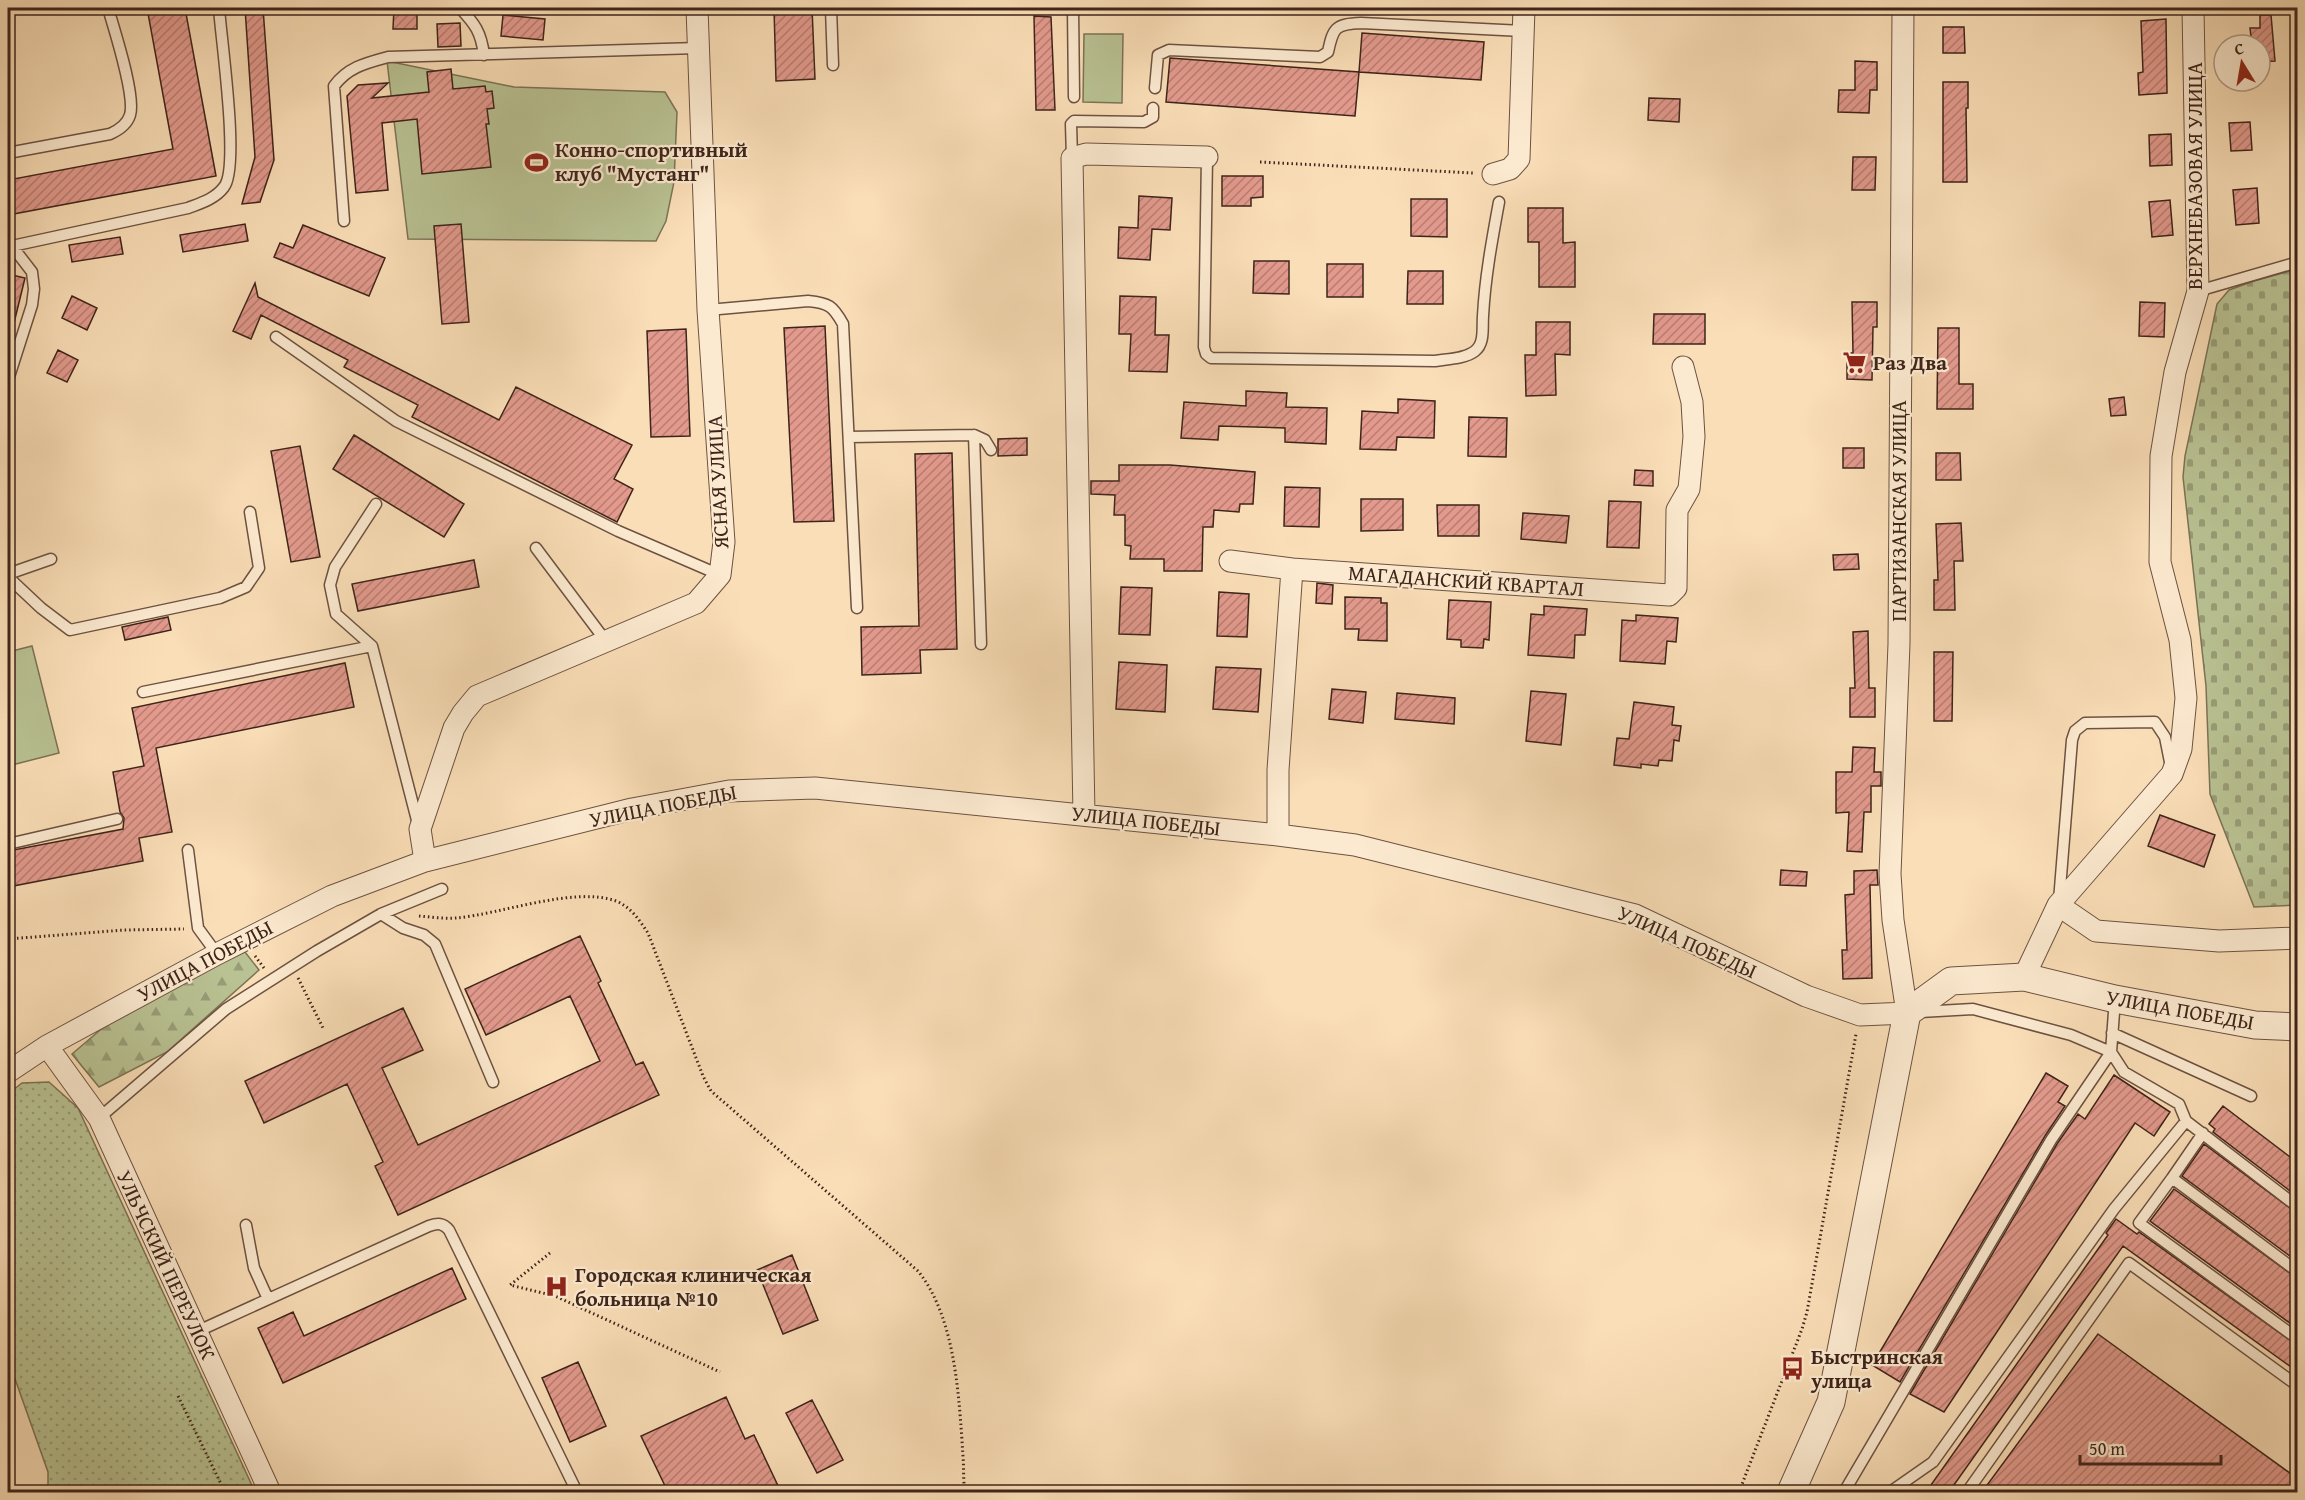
<svg xmlns="http://www.w3.org/2000/svg" width="2305" height="1500" viewBox="0 0 2305 1500" font-family="'Gentium Book Plus',serif">
<style>
.grass{fill:url(#grass-dots);stroke:#7c7356;stroke-width:1.5}
.forest{fill:url(#forest-firs);stroke:#7c7356;stroke-width:1.5}
.cemetery{fill:url(#cemetery-stones);stroke:#7c7356;stroke-width:1.5}
.pitch{fill:#b9c293;stroke:#7c7356;stroke-width:1.5}
.building{fill:url(#building-hatch);stroke:#3e241a;stroke-width:1.5}
.lines{fill:none;stroke-linecap:round;stroke-linejoin:round}
.service-casing{stroke:#6d5241;stroke-width:13}
.minor-casing{stroke:#6d5241;stroke-width:23}
.tertiary-casing{stroke:#6d5241;stroke-width:29}
.path{stroke:#3e241a;stroke-width:3;stroke-dasharray:1.5 3;stroke-linecap:butt}
.service{stroke:#fcead0;stroke-width:10}
.minor{stroke:#fcead0;stroke-width:21}
.tertiary{stroke:#fcead0;stroke-width:27}
.labels{text-anchor:middle;stroke-width:4.5;stroke-linejoin:round;paint-order:stroke}
.poi-label{font-size:21px;font-weight:bold;fill:#3e241a;stroke:#fcead0;text-anchor:start}
.street-label{font-size:21px;fill:#3e241a;stroke:#fcead0}
</style>
<defs>
<pattern id="grass-dots" width="8" height="8" patternUnits="userSpaceOnUse" patternTransform="scale(1.5)"><rect width="8" height="8" fill="#b9c293"/><path d="M2 2h.1M6 6h.1" fill="none" stroke="#989d77" stroke-width="1.8" stroke-linecap="round"/></pattern>
<pattern id="forest-firs" width="22" height="20" patternUnits="userSpaceOnUse" patternTransform="scale(1.5)"><rect width="22" height="20" fill="#b9c293"/><path d="M5 1l3.5 6h-7zM16 11l3.5 6h-7z" fill="#989d77"/></pattern>
<pattern id="cemetery-stones" width="16" height="16" patternUnits="userSpaceOnUse" patternTransform="scale(1.5)"><rect width="16" height="16" fill="#b9c293"/><path d="M2 7V4a2 2 0 0 1 4 0v3zM10 15v-3a2 2 0 0 1 4 0v3z" fill="#989d77"/></pattern>
<pattern id="building-hatch" width="6" height="6" patternUnits="userSpaceOnUse" patternTransform="scale(1.5)"><rect width="6" height="6" fill="#e39a8d"/><path d="M-1 1l2-2M0 6l6-6M5 7l2-2" fill="none" stroke="#b97d72"/></pattern>
</defs>
<rect width="100%" height="100%" fill="#fadeb7"/>
<filter id="stains"><feTurbulence type="fractalNoise" baseFrequency=".00333" numOctaves="4"/><feColorMatrix values="0 0 0 0 .2 0 0 0 0 .09 0 0 0 0 .02 0 0 0 .5 -.17"/></filter>
<radialGradient id="worn" r=".72"><stop offset=".6" stop-color="#630" stop-opacity="0"/><stop offset="1" stop-color="#630" stop-opacity=".3"/></radialGradient>
<path class="grass" d="M49,1082l29,26 177,384h-207v-20l-40,-113v-265l14,-11z"/>
<path class="forest" d="M238,943l21,27 -92,82 -68,35 -27,-33 41,-35z"/>
<path class="cemetery" d="M2297,269v636l-43,2 -44,-113 -4,-108 -23,-209 2,-21 32,-152 12,-14 25,-9z"/>
<path class="pitch" d="M1084,34h39l-1,69 -39,-1z
M387,61l127,26 151,5 12,20 -3,70 -8,39 -10,20 -248,-2z
M32,646l27,107 -51,13v-114z"/>
<path class="building" d="M147,8h38l31,168 -208,39v-35l165,-31z
M245,8h18l11,152 -14,42 -18,2 13,-47z
M394,8h23v21h-24z
M774,8h38l3,71 -39,2z
M503,15l42,4 -2,21 -42,-4z
M2260,15h11l4,46 -15,1v-17h-8l-2,-17h10z
M1034,16l17,1 4,93h-19z
M2166,19l1,74 -28,2 -1,-22 5,-1 -2,-51z
M460,23l1,23 -23,1 -1,-23z
M1943,27h21l1,26h-22z
M1362,33l122,9 -3,38 -122,-8z
M1170,58l189,14 -4,44 -189,-14z
M1855,61l22,1v28h-7l-1,23 -31,-1 1,-22h16z
M451,69l2,20 32,-3 1,6 6,-1 2,17 -7,1 2,15h-3l5,43 -69,7 -5,-55 -35,4 6,67 -32,3 -9,-97 11,-11 30,-2 -16,15 57,-6 -2,-20z
M1943,82h25v26h-2l1,74h-24z
M1649,98l31,1 -1,23 -31,-2z
M2250,122l2,28 -21,1 -2,-28z
M2171,134l1,31 -22,1 -1,-31z
M1853,157h23l-1,33h-23z
M1222,176h41v21l-12,1v8h-29z
M2257,188l2,35 -23,2 -3,-35z
M1139,196l33,2 -2,32 -18,-1 -2,31 -32,-2 1,-31 19,1z
M1411,199h36v38l-36,-1z
M2170,200l3,35 -21,2 -3,-35z
M1528,208h35v35l12,-1v45h-36v-45h-11z
M245,224l3,17 -65,11 -3,-17z
M461,224l8,98 -27,2 -8,-98z
M303,225l82,33 -16,38 -95,-39 6,-14 13,5z
M120,237l3,17 -51,8 -3,-17z
M1254,261h35v33l-36,-1z
M1327,264h36v33h-36z
M1408,271h35v33h-36z
M8,274l17,4 -12,49 -5,-1z
M255,283l3,14 241,123 17,-33 116,58 -18,34 19,10 -16,33 -205,-105 6,-12 -74,-38 4,-7 -87,-45 -10,24 -18,-8z
M72,296l25,12 -10,22 -25,-12z
M1120,296l36,1 -1,38h14l-2,37 -38,-1 2,-37h-12z
M1852,302h25v25h-4l-1,53 -25,-1v-26h6z
M2140,302l25,1 -1,34 -25,-1z
M1654,314h51v30h-52z
M1536,322h34v33l-15,-1 1,41 -30,1 -1,-41h11z
M825,326l9,195 -40,1 -10,-194z
M1938,328h21v56h14v25h-36z
M686,329l4,107 -39,1 -4,-106z
M58,350l20,10 -11,22 -20,-9z
M1246,391l41,2 -1,14 41,1 -1,36 -41,-2v-14l-66,-2 -1,14 -37,-2 3,-36 62,4z
M2124,397l2,18 -15,1 -2,-17z
M1398,399l37,2 -1,37 -37,-1 -1,13 -36,-1 2,-38 36,2z
M1469,417l38,1 -1,39 -38,-1z
M354,435l110,69 -20,33 -111,-68z
M1027,438v17l-29,1v-17z
M300,446l20,111 -29,5 -20,-111z
M1843,448h21v20h-21z
M952,453l5,196 -37,1 1,23 -59,2 -1,-48 58,-1 -4,-172z
M1936,453h24l1,27h-25z
M1119,465h51l85,7 -2,32h-13l-1,8 -25,-2 -1,17h-10l-1,44h-38v-12h-34l1,-13 -6,-1v-30h-11l1,-20 -24,-1v-13h28z
M1635,470l18,1v15l-19,-1z
M1285,487l35,1 -1,39 -35,-1z
M1361,499h42v31l-42,1z
M1609,501l32,1 -2,46 -32,-1z
M1437,505h42v31h-41z
M1523,513l46,3 -3,27 -45,-4z
M1961,523l2,38h-9l1,49h-21v-30h4l-2,-56z
M1858,554l1,15 -25,1 -1,-15z
M474,560l5,27 -121,24 -6,-27z
M1317,583l16,2 -1,19 -16,-1z
M1121,587l31,1 -2,47 -31,-1z
M1219,592l30,2 -2,43 -30,-1z
M1345,597l36,1v5h6v38l-29,-1 1,-11h-14z
M1449,600l42,2 -2,38 -5,-1 -1,9 -22,-1v-7l-14,-1z
M1544,606l43,3 -2,26h-10l-1,23 -46,-3 3,-41 13,1z
M1636,615l42,3 -2,24 -9,-1 -2,23 -45,-3 2,-41 14,1z
M168,617l3,13 -46,10 -3,-13z
M1868,631l1,57h6v29h-25v-29h5l-2,-56z
M1934,652h19l-1,69h-18z
M1119,662l48,3 -2,47 -49,-3z
M345,663l9,44 -198,41 16,84 -33,6 4,23 -135,26v-36l115,-22 1,-11 -4,-6 -7,-40 31,-6 -12,-58z
M1216,667l45,2 -3,43 -45,-3z
M1332,689l34,3 -3,31 -34,-4z
M1531,691l35,3 -5,51 -35,-4z
M1397,693l58,5 -1,26 -59,-5z
M1634,702l40,5 -2,18 9,1 -2,15 -5,-1 -2,21 -13,-1 -1,6 -17,-2v4l-27,-3 3,-27 12,1z
M1853,747l22,1 -1,24h7v14h-10v26h-7l-2,40 -15,-1 2,-39 -13,1v-41h16z
M2160,815l55,20 -11,32 -56,-21z
M1781,870l26,2 -1,14 -26,-1z
M1877,870l1,15h-8l2,93 -29,1 -1,-29h5l-2,-55 9,-1v-23z
M580,936l21,45 -3,2 38,82 7,-3 16,33 -261,120 -23,-49 8,-4 -36,-78 -83,39 -19,-42 158,-73 20,42 -41,18 36,77 182,-84 -30,-65 -84,39 -21,-46z
M2046,1073l22,13 -10,16 7,4 -20,30 -145,246 -28,-17z
M2114,1075l56,37 -16,24 -19,-13 -191,289 -34,-18 147,-250 21,-30 7,5z
M2223,1106l75,57v34l-85,-65 2,-3 -6,-5z
M2204,1144l94,70v48l-116,-86z
M2174,1189l124,90v50l-148,-108z
M2116,1219l21,15 2,-2 159,114v26l-175,-126 -174,246h-23l182,-257 -2,-2z
M792,1255l26,65 -35,14 -26,-64z
M452,1268l14,31 -183,84 -25,-55 35,-16 11,24z
M2098,1334l200,145v13h-316z
M578,1362l28,64 -36,16 -28,-64z
M726,1397l19,42 9,-4 27,57h-113l-27,-56z
M812,1400l31,60 -26,13 -31,-60z"/>
<g class="lines">
<defs>
<path id="service" d="M460,8c15,16 21,24 24,47
M831,8l2,57
M1073,8l1,89
M1155,88l3,-33 11,-5 151,7 8,-5c5,-24 7,-28 33,-29l162,8
M8,153l102,-19c9,-4 17,-9 20,-19 6,-19 -16,-86 -22,-107
M1207,157l-3,190 2,7 5,4 224,3c12,-2 30,-2 40,-10 10,-8 7,-23 8,-35 2,-38 9,-76 16,-114
M1072,158l-1,-34 3,-3 70,1 9,-5v-9
M344,221l-10,-135c14,-19 32,-23 54,-29l310,-9
M2198,291l100,-29
M708,310l100,-9c21,2 25,5 35,23l14,284
M276,337l120,84 222,110 102,44
M8,380l24,-75 2,-16 -2,-17 -20,-26 176,-38c13,-5 27,-9 36,-21 16,-20 -3,-148 -5,-179
M974,435l7,209
M849,437l125,-2 11,5 6,10
M536,548l69,92
M8,574l43,-15
M8,577l33,31 29,22 150,-32 26,-11 13,-19 -9,-56
M372,646l-36,-32 -6,-29 5,-18 41,-63
M143,692l229,-46 46,178
M8,844l109,-25
M188,850l10,78 19,26
M2059,901l13,-161 3,-9 10,-8 70,-1 10,15 6,30
M381,914l22,14 21,7 11,9 58,138
M2112,1033l139,63
M99,1118l127,-109 91,-58 64,-37 61,-25
M2186,1121l112,86
M2172,1178l31,-45
M246,1225l8,43 14,31
M2298,1272l-126,-94 -33,45 159,116
M196,1332l233,-106c9,-3 14,-3 20,4l128,262
M1844,1492l207,-352 60,-88 4,-53
M1890,1492l43,-30 181,-253 72,-88 -7,-17 -55,-32 -13,-20 -40,-17 -98,-26 -53,3
M1967,1492l162,-229 169,123"/>
<path id="minor" d="M1493,174l17,-5 9,-10 5,-151
M1230,561l62,8
M1084,815l-12,-657 14,-4 121,3
M1278,835v-65l14,-201 377,26 7,-7 1,-78 12,-21 5,-52 -2,-35 -9,-35
M425,861l-5,-32 34,-101 9,-15 14,-17 219,-93 24,-28 4,-33 -16,-232 -11,-302
M2058,905l38,26 123,10 79,-3
M2024,977l34,-72 114,-131 9,-25 5,-51 -6,-58 -20,-78 1,-106 14,-84 23,-81 -5,-283
M47,1046l52,72 171,374
M8,1072l39,-26 170,-92 115,-58 93,-35 207,-52 97,-18 86,-3 463,47 77,10 280,70 171,81 54,19 47,-2 -14,-93 -3,-46 9,-230 4,-636"/>
<path id="tertiary" d="M1791,1492l40,-90 76,-389 44,-32 73,-4 91,22 140,26 43,2"/>
</defs>
<use href="#service" class="service-casing"/>
<use href="#minor" class="minor-casing"/>
<use href="#tertiary" class="tertiary-casing"/>
<path class="path" d="M1260,162l213,11
M419,916c12,1 25,3 37,2 46,-4 117,-32 160,-17 15,6 24,20 32,32l55,143 8,15 207,180c38,47 41,127 45,185 1,12 0,24 2,36
M8,939l116,-9 60,-1
M255,956l9,12
M298,978l26,52
M550,1253l-40,32 45,11 165,76
M178,1396l47,96
M1739,1492l63,-163 5,-17 49,-278"/>
<use href="#service" class="service"/>
<use href="#minor" class="minor"/>
<use href="#tertiary" class="tertiary"/>
</g>
<defs>
<symbol id="stadium-bare" viewBox="-9 -9 18 18"><path d="M0-5a6.5 5 0 1 0 0 10a6.5 5 0 1 0 0-10ZM-3.5-1.8h7v3.6h-7Z" fill="#8f2418" stroke="#fcead0" stroke-width="2.5" paint-order="stroke"/></symbol>
<symbol id="supermarket-bare" viewBox="-9 -9 18 18"><path d="M-6-5.5h2.5l.6 2H6L4.5 2H-2.5L-4.4-4H-6ZM-1.5 3.2a1.3 1.3 0 1 0 .1 0ZM3 3.2a1.3 1.3 0 1 0 .1 0Z" fill="#8f2418" stroke="#fcead0" stroke-width="2.5" paint-order="stroke"/></symbol>
<symbol id="hospital-bare" viewBox="-9 -9 18 18"><path d="M-5-5h3v3.5h4V-5h3V5h-3V1.5h-4V5h-3Z" fill="#8f2418" stroke="#fcead0" stroke-width="2.5" paint-order="stroke"/></symbol>
<symbol id="bus-bare" viewBox="-9 -9 18 18"><path d="M-5-6H5V4H4V6H2V4H-2V6H-4V4H-5ZM-3.5-4V0h7V-4ZM-3.5 1.2v1.5H-2V1.2ZM2 1.2v1.5H3.5V1.2Z" fill="#8f2418" stroke="#fcead0" stroke-width="2.5" paint-order="stroke"/></symbol>
</defs>
<g fill-rule="evenodd">
<use href="#stadium-bare" x="520" y="146" width="33" height="33"/>
<use href="#supermarket-bare" x="1838" y="346" width="33" height="33"/>
<use href="#hospital-bare" x="540" y="1270" width="33" height="33"/>
<use href="#bus-bare" x="1776" y="1352" width="33" height="33"/>
</g>
<g class="labels">
<g class="poi-label">
<text x="555" y="157">Конно-спортивный<tspan x="555" dy="24">клуб "Мустанг"</tspan></text>
<text x="1873" y="370">Раз Два</text>
<text x="575" y="1282">Городская клиническая<tspan x="575" dy="24">больница №10</tspan></text>
<text x="1811" y="1364">Быстринская<tspan x="1811" dy="24">улица</tspan></text>
</g>
<g class="street-label">
<text transform="translate(2195 176) rotate(-90)" y="7">ВЕРХНЕБАЗОВАЯ УЛИЦА</text>
<text transform="translate(718 482) rotate(-93)" y="7">ЯСНАЯ УЛИЦА</text>
<text transform="translate(1899 511) rotate(-90)" y="7">ПАРТИЗАНСКАЯ УЛИЦА</text>
<text transform="translate(1466 581) rotate(4)" y="7">МАГАДАНСКИЙ КВАРТАЛ</text>
<text transform="translate(663 806) rotate(-11)" y="7">УЛИЦА ПОБЕДЫ</text>
<text transform="translate(1146 821) rotate(6)" y="7">УЛИЦА ПОБЕДЫ</text>
<text transform="translate(1687 942) rotate(24)" y="7">УЛИЦА ПОБЕДЫ</text>
<text transform="translate(205 961) rotate(-28)" y="7">УЛИЦА ПОБЕДЫ</text>
<text transform="translate(2180 1010) rotate(10)" y="7">УЛИЦА ПОБЕДЫ</text>
<text transform="translate(166 1265) rotate(65)" y="7">УЛЬЧСКИЙ ПЕРЕУЛОК</text>
</g>
</g>
<rect width="2305" height="1500" fill="none" stroke="#fadeb7" stroke-width="30"/>
<rect x="9" y="9" width="2287" height="1482" fill="none" stroke="#3e241a" stroke-width="3"/>
<rect x="15" y="15" width="2275" height="1470" fill="none" stroke="#3e241a" stroke-width="1.5"/>
<g transform="translate(2242 63) rotate(349)"><circle r="28" fill="#fcead0" stroke="#b09b87" stroke-width="1.5"/>
<path d="M0-4.5L10 22L0 15L-10 22Z" fill="#8f2418"/>
<text y="-9" font-size="16" font-weight="bold" text-anchor="middle" fill="#3e241a">С</text>
</g>
<path d="M2080 1455v9h141v-9" fill="none" stroke="#3e241a" stroke-width="3"/>
<text x="2089" y="1455" font-size="18" fill="#3e241a" stroke="#fcead0" stroke-width="4.5" paint-order="stroke">50 m</text>
<rect width="100%" height="100%" filter="url(#stains)"/>
<rect width="100%" height="100%" fill="url(#worn)"/>
</svg>
